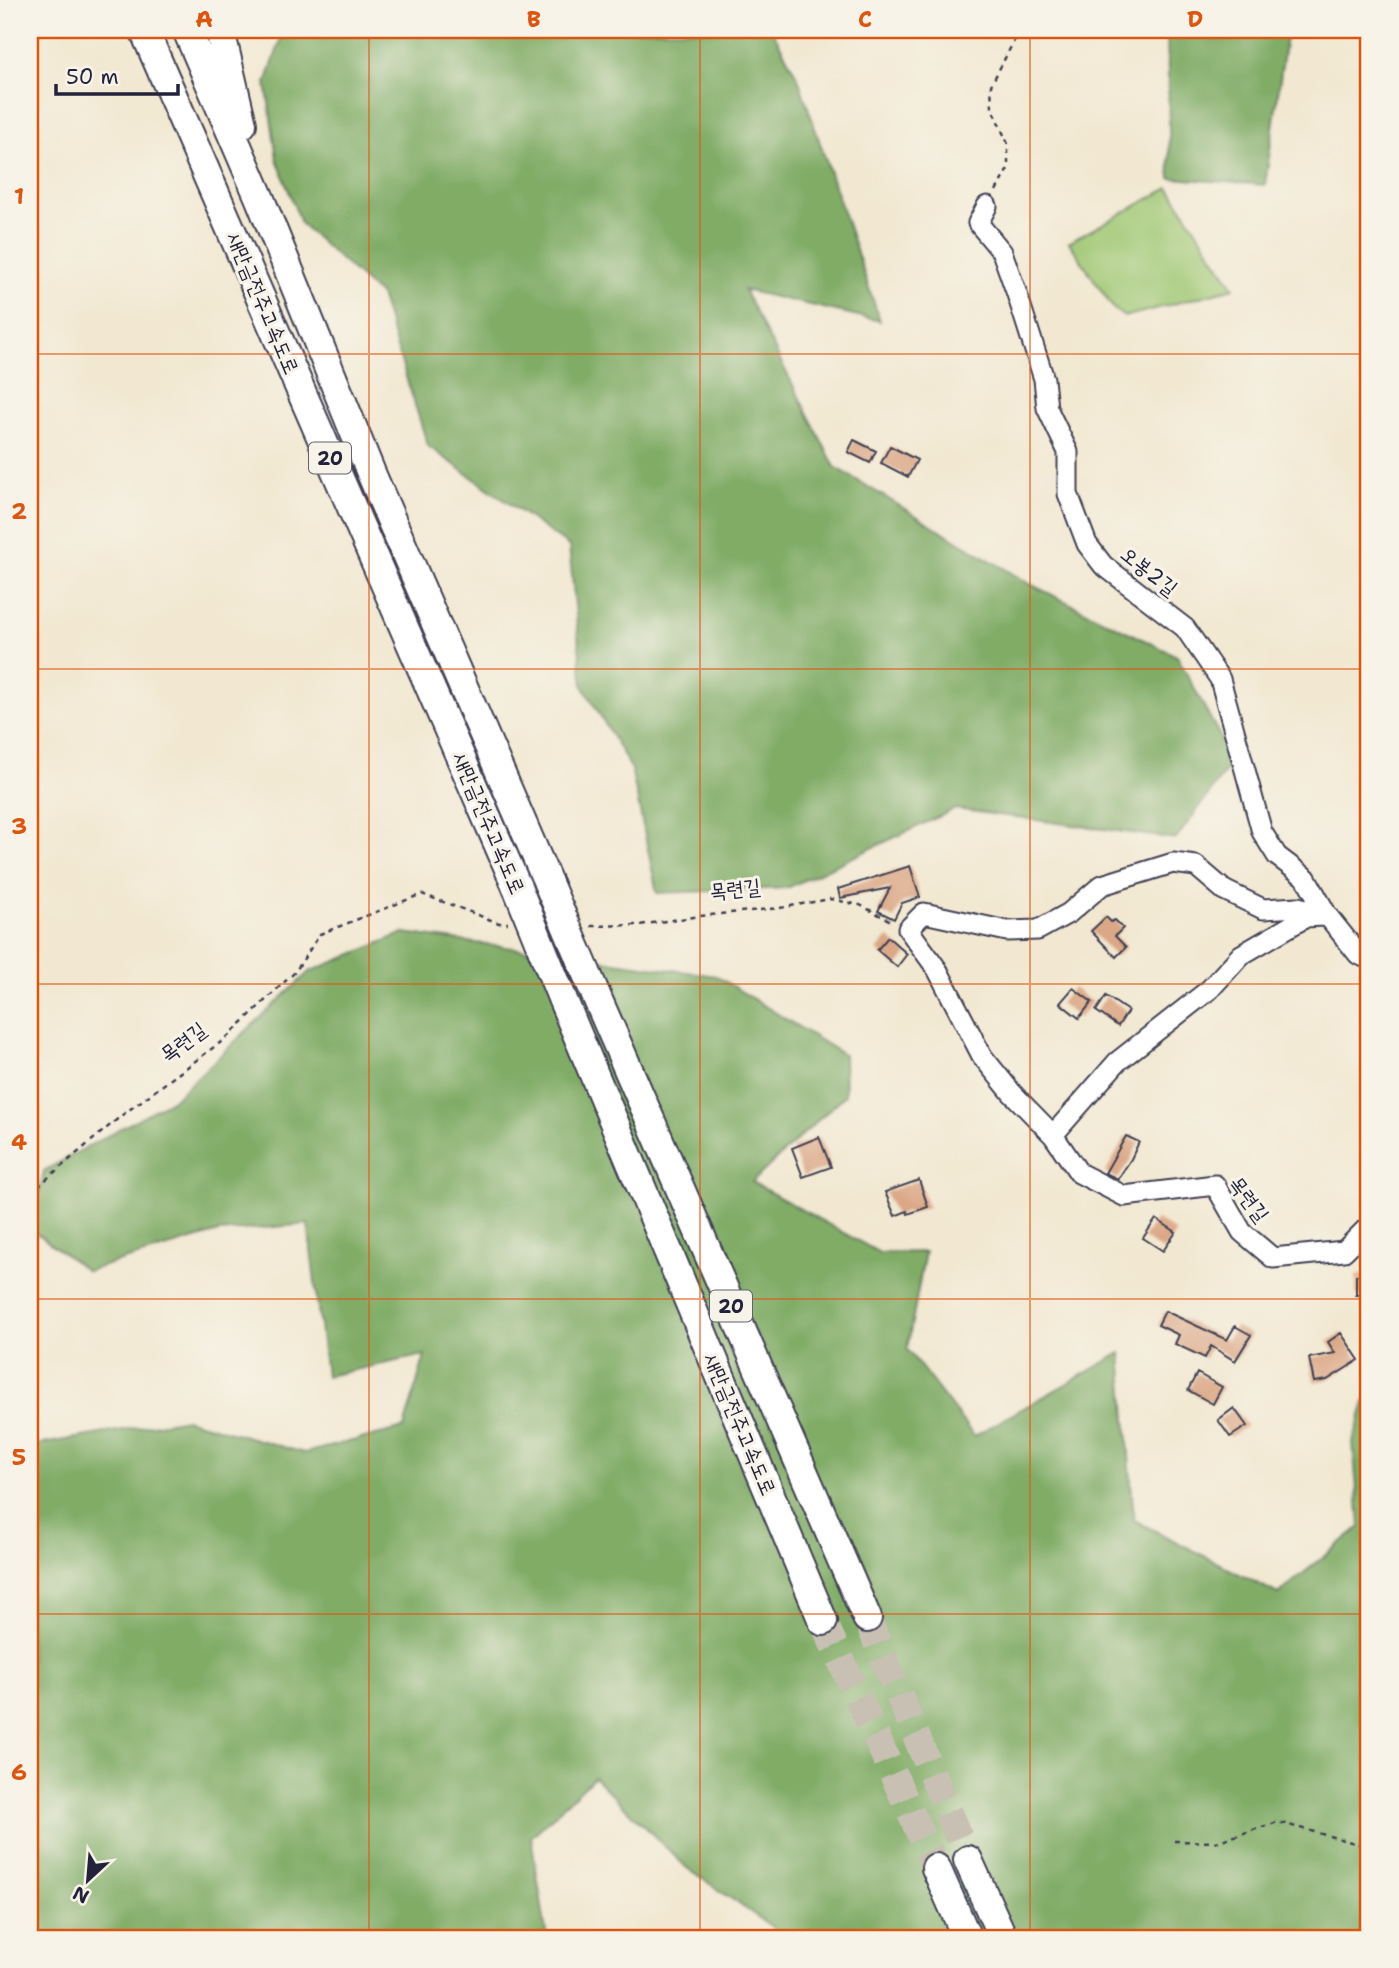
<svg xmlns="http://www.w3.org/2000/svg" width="1399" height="1968" viewBox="0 0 1399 1968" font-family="'Shantell Sans','Poor Story',sans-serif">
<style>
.green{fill:#a0c874;stroke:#617558;stroke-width:2}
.forest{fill:#80ac66;stroke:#516750;stroke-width:2}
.building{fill:#dba786}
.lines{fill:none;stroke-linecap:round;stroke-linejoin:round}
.highway-tunnel{stroke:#c8c0b3;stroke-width:28;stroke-dasharray:28 14;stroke-linecap:butt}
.minor-casing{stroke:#414052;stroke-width:23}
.highway-casing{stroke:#414052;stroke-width:32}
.path{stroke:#414052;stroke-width:2.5;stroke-dasharray:5 5;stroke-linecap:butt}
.minor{stroke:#fff;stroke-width:19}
.highway{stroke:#fff;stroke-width:28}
.highway-bridge-casing{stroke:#414052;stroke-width:32;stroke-linecap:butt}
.highway-bridge{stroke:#fff;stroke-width:28}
.grid{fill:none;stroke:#de560e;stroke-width:2;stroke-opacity:0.55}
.labels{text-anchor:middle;stroke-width:6;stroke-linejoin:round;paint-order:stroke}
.shield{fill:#f7f3e8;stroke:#62616f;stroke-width:2}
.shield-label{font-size:19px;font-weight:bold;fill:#22223b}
.street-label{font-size:21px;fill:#22223b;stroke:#f7f3e8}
.neatline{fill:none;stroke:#de560e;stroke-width:2.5}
.grid-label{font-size:23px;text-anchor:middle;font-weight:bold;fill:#de560e}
</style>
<rect width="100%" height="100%" fill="#f7f3e8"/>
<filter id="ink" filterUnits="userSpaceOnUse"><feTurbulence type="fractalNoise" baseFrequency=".0143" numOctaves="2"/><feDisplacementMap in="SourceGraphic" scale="14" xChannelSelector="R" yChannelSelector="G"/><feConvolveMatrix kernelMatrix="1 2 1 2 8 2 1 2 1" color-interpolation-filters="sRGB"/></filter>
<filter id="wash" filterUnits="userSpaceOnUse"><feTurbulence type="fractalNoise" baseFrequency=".00686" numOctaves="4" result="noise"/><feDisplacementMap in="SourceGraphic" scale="28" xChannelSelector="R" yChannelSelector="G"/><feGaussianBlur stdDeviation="1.57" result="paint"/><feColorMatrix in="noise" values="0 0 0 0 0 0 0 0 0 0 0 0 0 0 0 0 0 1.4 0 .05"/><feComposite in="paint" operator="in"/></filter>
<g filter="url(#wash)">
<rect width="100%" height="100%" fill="#f2e8d1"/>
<path class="green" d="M1169,188l65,100 -110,29 -11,-9 -44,-66z"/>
<path class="forest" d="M284,30h488l26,48 82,243 -136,-31 91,177 195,117 147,72 56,105 -57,78 -221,-30 -168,79 -130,5 -26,-125 -48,-82 -14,-140 -141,-100 -48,-151 -79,-71 -24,-65 -11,-76z
M1167,30h120l-22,155 -95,-7z
M404,933l312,43 128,79 1,40 -93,87 128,71 45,-1 -18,97 67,87 147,-83 13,167 144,74 82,-67 -7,-85 16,-53v549h-581l-101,-70 -93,-91 -63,60 16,101h-517v-492l156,-27 118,34 100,-25 21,-73 -99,21 -18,-152 -89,8 -132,39 -56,-42 13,-58 131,-73 134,-126z"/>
<g id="blocks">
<path class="building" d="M854,440l22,11 -6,12 -22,-11z
M890,446l27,14 -9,17 -27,-14z
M910,866l10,31 -18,6 -8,16 -16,-8 12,-23 -50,10 -2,-9z
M1106,917l5,5 4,-2 8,8 -8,8 11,11 -10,10 -25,-26z
M888,937l19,17 -10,13 -20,-17z
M1073,988l19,14 -13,16 -19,-15z
M1106,996l22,15 -10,15 -22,-15z
M1126,1136l13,6 -8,17 -13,20 -13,-6z
M819,1137l12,30 -28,10 -11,-29z
M919,1180l9,27 -20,7 -1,-3 -12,5 -10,-24z
M1156,1219l20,13 -13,19 -20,-13z
M1356,1275h13v20h-13z
M1165,1311l62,29 8,-14 16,9 -16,26 -24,-15 -6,12 -30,-14 4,-9 -21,-10z
M1341,1333l18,27 -32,20 -13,2 -5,-24 26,-5 -7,-11z
M1197,1373l25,14 -9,17 -25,-14z
M1234,1408l13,18 -17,11 -12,-17z"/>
</g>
</g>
<g filter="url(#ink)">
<use href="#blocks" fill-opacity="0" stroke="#414052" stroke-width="2"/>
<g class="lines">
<path class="highway-tunnel" d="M867,1618l101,242
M823,1621l113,247"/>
<defs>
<path id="minor" d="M987,206l-9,17 24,29 15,42 27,85 3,29 21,44v42l19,50 16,21 82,63 35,51 42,153 15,24 29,22 21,37 31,39 11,5
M1327,915l-29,-8 -35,2 -39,-19 -28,-24 -23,-3 -71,22 -33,28 -31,17 -31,1 -83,-18 -16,16 29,40 45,87 30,37 41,42 26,38 45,23 91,-11 27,47 31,26 71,-7 25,-25
M1053,1135l64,-73 93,-73 31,-34 65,-38 17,-1"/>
<path id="highway" d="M144,30l373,857
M187,30l73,169 111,274 177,410
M220,30l22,94
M595,993l272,625
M562,998l261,623
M968,1860l35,78
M936,1868l31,70"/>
</defs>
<use href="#minor" class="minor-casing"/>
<use href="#highway" class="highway-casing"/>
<path class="path" d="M996,191l12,-22v-25l-16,-36 -1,-23 25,-48v-7
M591,926l48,-1 61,-9 80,-8 50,-9 30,6 33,17
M30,1193l91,-77 104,-77 70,-67 25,-38 102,-40 77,29h9
M1174,1841l42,1 62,-20 91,25"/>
<use href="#minor" class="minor"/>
<use href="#highway" class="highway"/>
<defs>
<path id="highway-bridge" d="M548,883l47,110
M517,887l45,111"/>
</defs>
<use href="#highway-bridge" class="highway-bridge-casing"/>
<use href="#highway-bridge" class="highway-bridge"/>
</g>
</g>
<path class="grid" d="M369,30v1908M700,30v1908M1030,30v1908M30,354h1339M30,669h1339M30,984h1339M30,1299h1339M30,1614h1339"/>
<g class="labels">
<g class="shield">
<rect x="309" y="442.5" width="42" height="31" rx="5"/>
<rect x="710" y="1290.5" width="42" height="31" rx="5"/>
</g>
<g class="shield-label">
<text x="330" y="465">20</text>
<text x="731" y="1313">20</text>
</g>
<g class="street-label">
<text transform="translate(263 303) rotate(67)" y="7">새만금전주고속도로</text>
<text transform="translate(1149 571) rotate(38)" y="7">오봉2길</text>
<text transform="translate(489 823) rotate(67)" y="7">새만금전주고속도로</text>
<text transform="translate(735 889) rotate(-6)" y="7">목련길</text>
<text transform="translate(183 1042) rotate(-37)" y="7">목련길</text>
<text transform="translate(1249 1199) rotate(53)" y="7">목련길</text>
<text transform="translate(740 1424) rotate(67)" y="7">새만금전주고속도로</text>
</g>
</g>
<rect width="1399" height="1968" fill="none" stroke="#f7f3e8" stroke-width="77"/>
<g transform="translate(88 1880) rotate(206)" stroke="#f7f3e8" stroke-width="5" paint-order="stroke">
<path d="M0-5L12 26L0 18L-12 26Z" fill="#22223b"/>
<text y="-10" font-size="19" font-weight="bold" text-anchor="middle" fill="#22223b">N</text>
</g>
<path d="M56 84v10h122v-10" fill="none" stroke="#22223b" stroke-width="3.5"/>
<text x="66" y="84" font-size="21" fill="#22223b" stroke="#f7f3e8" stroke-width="5" paint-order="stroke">50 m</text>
<rect x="38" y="38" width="1322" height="1892" class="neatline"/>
<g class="grid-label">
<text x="204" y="27">A</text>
<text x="534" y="27">B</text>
<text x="865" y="27">C</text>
<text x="1195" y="27">D</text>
<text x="19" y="204">1</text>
<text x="19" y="519">2</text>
<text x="19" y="834">3</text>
<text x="19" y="1150">4</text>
<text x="19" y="1465">5</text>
<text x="19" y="1780">6</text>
</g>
</svg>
